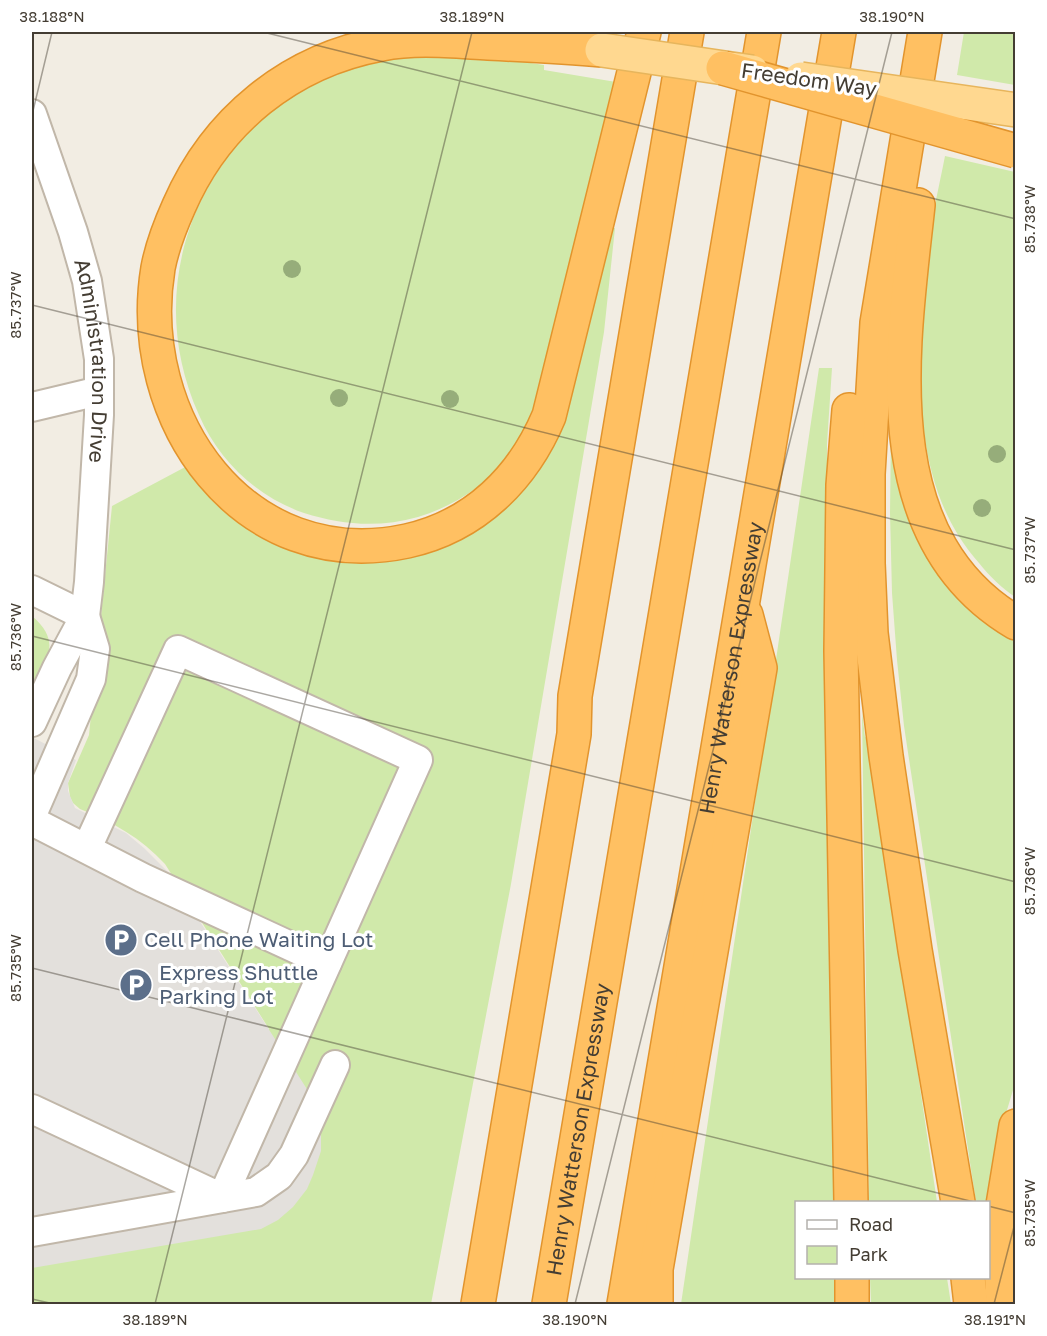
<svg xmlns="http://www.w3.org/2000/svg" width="1047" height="1336" viewBox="0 0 1047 1336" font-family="'Golos Text',sans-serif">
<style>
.green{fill:#d0e9aa}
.parking{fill:#e3e0dc}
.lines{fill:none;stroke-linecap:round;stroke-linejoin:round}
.minor-casing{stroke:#c1b7a9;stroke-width:32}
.highway-casing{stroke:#e2942d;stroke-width:36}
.minor{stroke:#fff;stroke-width:28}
.highway{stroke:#ffc062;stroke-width:33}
.major-bridge-casing{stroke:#e7b55c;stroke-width:36;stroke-linecap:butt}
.highway-bridge-casing{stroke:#e2942d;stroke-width:36;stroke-linecap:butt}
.major-bridge{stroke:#ffd890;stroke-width:33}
.highway-bridge{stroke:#ffc062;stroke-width:33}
.tree{fill:#96ad7a}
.ticks{fill:none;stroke:#443d33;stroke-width:1.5;stroke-opacity:0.45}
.labels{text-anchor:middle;stroke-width:6;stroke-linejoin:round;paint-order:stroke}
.street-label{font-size:21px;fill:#443d33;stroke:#fff}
.service-label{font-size:21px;fill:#4e5e75;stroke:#fff;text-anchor:start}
.neatline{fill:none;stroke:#443d33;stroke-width:2}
.ticks-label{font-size:15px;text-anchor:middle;fill:#443d33}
</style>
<rect width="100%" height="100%" fill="#f2ede3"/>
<path class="green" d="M964,32h51v53l-58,-10z
M435,48l109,17v5l72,12c-16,71 -33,142 -50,213 -12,48 -20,99 -43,142 -21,38 -64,68 -105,80 -39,11 -76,8 -114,-4 -47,-16 -85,-52 -105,-98 -61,-135 4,-283 136,-344 9,-5 21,-6 31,-8 23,-5 46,-10 69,-15z
M945,156l70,16v425c-13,-9 -26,-21 -36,-34 -58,-65 -61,-154 -58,-237 1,-19 0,-39 3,-59 5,-37 14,-75 21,-111z
M612,228h3l-11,104 -93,552 -80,420h-399v-295l202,94 35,-74 -104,-165c-24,-26 -52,-42 -85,-55l-7,-6 -3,-6 -2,-14 21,-48 23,-229 77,-41 132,87 166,-31z
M819,368h13l-5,76v71l13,687h-44v76h46l1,26h-162z
M891,433l6,22 118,182 1,443 -12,40 -16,82h-12l-72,-476 -7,-66 -5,-67 -2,-80z
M32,616c31,27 14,43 0,74z
M862,712l3,25 3,1 69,464h-68z
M870,1278h77l4,26h-80z"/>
<path class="parking" d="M32,737l44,23 -8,23v8l7,17 51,25 18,15 25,25 143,224 9,29v25l-8,24 -6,14 -14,18 -15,13 -17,9 -229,39z"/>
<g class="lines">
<defs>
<g id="minor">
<path id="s1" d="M32,114l41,118 14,49 12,78v56l-10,167 -4,34 -28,52 -25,54"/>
<path d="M32,407l67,-16"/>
<path d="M32,590l53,26"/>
<path d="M32,815l59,-136 4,-30 -10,-33"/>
<path d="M32,821l111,57 184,85"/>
<path d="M32,1109l190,89 196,-438 -240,-110 -91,198"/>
<path d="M32,1232l224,-40 23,-16 15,-21 41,-90"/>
</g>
<g id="highway">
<path d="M925,32l-48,291 -9,151v89l3,70 15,123 29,194 43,252"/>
<path d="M602,50c-38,-3 -76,-5 -114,-7 -36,-2 -72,-6 -107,1 -92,17 -165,77 -202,162 -9,20 -17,41 -21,62 -25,151 86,308 249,273 68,-15 116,-63 142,-125l95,-384"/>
<path d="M918,205c-15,140 -48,332 98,418"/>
<path d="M849,410l-6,75 -2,166 10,551"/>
<path d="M852,1278v26"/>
<path d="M968,1278l3,26"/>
<path d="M478,1304l96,-570 1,-38 112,-664"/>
<path id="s2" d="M549,1304l215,-1272"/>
<path id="s3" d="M624,1304l215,-1272"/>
<path d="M656,1304v-35l104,-601 -14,-53"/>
<path d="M1003,1304l-2,-38 1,-55 14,-85"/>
</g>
</defs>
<use href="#minor" class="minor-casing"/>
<use href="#highway" class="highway-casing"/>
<use href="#minor" class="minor"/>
<use href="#highway" class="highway"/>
<defs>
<path id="major-bridge" d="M602,50l150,22
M801,79l215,31"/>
<path id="highway-bridge" d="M723,68l293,83"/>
</defs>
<use href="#major-bridge" class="major-bridge-casing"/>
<use href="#highway-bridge" class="highway-bridge-casing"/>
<use href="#major-bridge" class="major-bridge"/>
<use href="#highway-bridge" class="highway-bridge"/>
</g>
<g class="tree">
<circle cx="292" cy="269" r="9"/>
<circle cx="339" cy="398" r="9"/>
<circle cx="450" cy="399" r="9"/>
<circle cx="997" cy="454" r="9"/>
<circle cx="982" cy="508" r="9"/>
</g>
<path class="ticks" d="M263,32l753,187M32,115l20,-83M32,305l984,245M32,636l984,246M32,968l942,234M988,1206l28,7M32,1299l22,5M155,1304l317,-1272M575,1304l317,-1272M994,1304l22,-85"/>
<defs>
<symbol id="parking-disc" viewBox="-11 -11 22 22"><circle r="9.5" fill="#5c6f8a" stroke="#fff"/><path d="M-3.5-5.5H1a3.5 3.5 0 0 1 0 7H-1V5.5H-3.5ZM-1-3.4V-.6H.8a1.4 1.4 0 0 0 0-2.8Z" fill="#fff"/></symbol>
</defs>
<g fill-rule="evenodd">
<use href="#parking-disc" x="102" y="921" width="38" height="38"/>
<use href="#parking-disc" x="117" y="966" width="38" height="38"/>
</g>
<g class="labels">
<g class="street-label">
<text transform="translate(809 80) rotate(8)" y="7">Freedom Way</text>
<text dy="7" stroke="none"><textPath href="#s1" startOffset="256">Administration Drive</textPath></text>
<text dy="7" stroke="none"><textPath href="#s3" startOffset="645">Henry Watterson Expressway</textPath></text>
<text dy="7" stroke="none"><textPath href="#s2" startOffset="177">Henry Watterson Expressway</textPath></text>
</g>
<g class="service-label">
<text x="144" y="947">Cell Phone Waiting Lot</text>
<text x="159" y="980">Express Shuttle<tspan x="159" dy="24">Parking Lot</tspan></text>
</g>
</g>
<rect width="1047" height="1336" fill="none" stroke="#ffffff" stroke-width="66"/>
<rect x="795" y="1201" width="195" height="78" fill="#ffffff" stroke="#b4b1ad" stroke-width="1.5"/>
<rect x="807" y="1220" width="30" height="9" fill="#ffffff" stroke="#b4b1ad" stroke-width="1.5"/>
<text x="849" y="1231" font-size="18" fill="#443d33">Road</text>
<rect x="807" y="1246" width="30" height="18" fill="#d0e9aa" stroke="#b4b1ad" stroke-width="1.5"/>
<text x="849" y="1261" font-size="18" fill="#443d33">Park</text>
<rect x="33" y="33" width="981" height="1270" class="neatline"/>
<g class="ticks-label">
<text x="52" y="22">38.188°N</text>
<text x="472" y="22">38.189°N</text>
<text x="892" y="22">38.190°N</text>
<text transform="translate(1030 219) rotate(-90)" y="5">85.738°W</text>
<text transform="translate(16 305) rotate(-90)" y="5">85.737°W</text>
<text transform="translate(1030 550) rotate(-90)" y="5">85.737°W</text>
<text transform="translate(16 637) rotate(-90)" y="5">85.736°W</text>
<text transform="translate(1030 881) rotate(-90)" y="5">85.736°W</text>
<text transform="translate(16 968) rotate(-90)" y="5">85.735°W</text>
<text transform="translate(1030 1213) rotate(-90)" y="5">85.735°W</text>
<text x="155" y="1325">38.189°N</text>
<text x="575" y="1325">38.190°N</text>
<text x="995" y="1325">38.191°N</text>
</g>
</svg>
